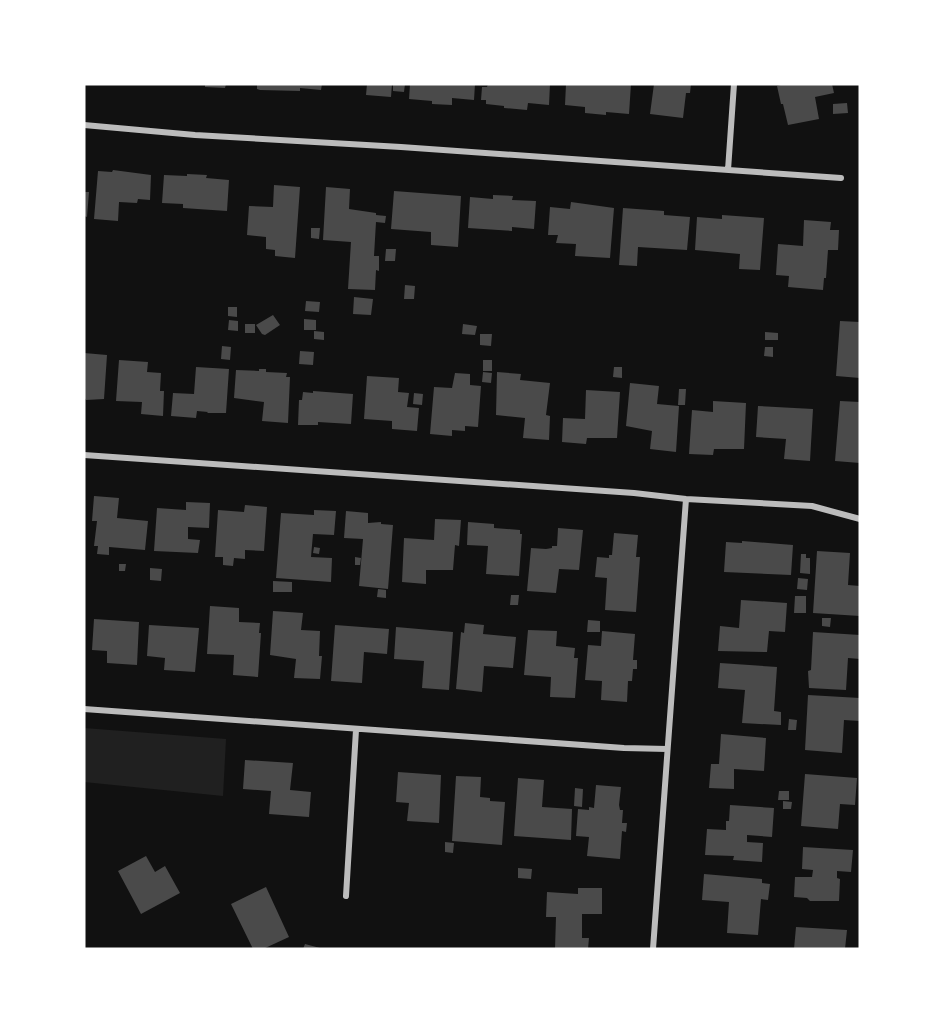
<svg xmlns="http://www.w3.org/2000/svg" width="944" height="1033" viewBox="0 0 944 1033" font-family="'Golos Text',sans-serif">
<style>
.green{fill:#202020}
.building{fill:#4a4a4a}
.lines{fill:none;stroke-linecap:round;stroke-linejoin:round}
.minor{stroke:#bcbcbc;stroke-width:6}
</style>
<rect width="100%" height="100%" fill="#111"/>
<path class="green" d="M84,728l142,11 -3,57 -139,-14z"/>
<path class="building" d="M205,84h21l-1,4 -20,-1z
M257,84h65l-1,6 -21,-2v3l-40,-1 -3,-1z
M367,84h25l-1,13 -25,-2z
M393,84h12l-1,8 -11,-1z
M410,84h65l-1,16 -22,-2v7l-20,-1v-3l-23,-2z
M488,84h62l-1,21 -21,-2 -1,7 -23,-2v-2l-18,-2v-4h-5l1,-13h5z
M566,84h65l-2,30 -23,-2v3l-21,-2v-6l-20,-2z
M654,84h37l-1,9h-4l-3,25 -33,-4z
M784,84h48l2,9 -19,4 4,22 -31,6 -5,-21h-2l-4,-18z
M847,103l1,10 -15,1v-10z
M113,170l38,5 -1,25 -12,-1 -1,4 -18,-1 -1,19 -24,-2 4,-48 14,1z
M187,174l20,1 -1,3 23,2 -2,31 -44,-3v-4l-21,-1 2,-28 23,1z
M274,185l26,2 -5,71 -20,-2v-6l-9,-1v-12l-19,-2 2,-29 24,1z
M326,187l24,2 -1,20 27,4v2l10,1 -1,7 -9,-1 -2,34h5v15l-3,-1 -1,20 -27,-1 3,-47 -28,-2z
M394,191l67,5 -3,51 -27,-2v-13l-40,-3z
M84,192h5l-2,25 -3,-1z
M493,195l20,1 -1,4 24,1 -2,28 -22,-2v4l-44,-3 2,-31 23,2z
M571,202l43,6 -4,50 -35,-2 1,-12 -20,-1 2,-8h-10l2,-28 20,2z
M623,208l41,3v4l26,2 -3,33 -49,-3 -1,19 -18,-1z
M722,215l42,3 -4,52 -21,-1 1,-15 -45,-4 2,-33 25,2z
M804,220l27,2 -1,8h9l-1,20h-10l-2,28h-2l-1,12 -35,-3 1,-11 -13,-1 2,-31 25,2z
M311,228h9l-1,11 -8,-1z
M386,249h10l-1,12h-10z
M405,285l10,1 -1,13h-10z
M354,297l19,2 -2,16 -18,-1z
M306,301l14,1 -1,10 -14,-1z
M228,307h9v10l-9,-1z
M273,315l7,10 -15,10 -3,-1 -6,-9z
M304,319l12,1v10h-12z
M229,320l9,1v10l-10,-1z
M840,321l20,1v56l-24,-2z
M245,324h10v9h-10z
M463,324l14,2 -2,9 -13,-1z
M314,331l10,1v8l-10,-1z
M765,332l13,1v7h-13z
M480,334h12l-1,12 -11,-1z
M222,346l9,1 -1,13 -9,-1z
M765,347h8v10l-9,-1z
M300,351l14,1 -1,13 -14,-1z
M84,353l23,2 -3,44 -18,1 -2,-3z
M119,360l29,2 -1,10 14,1 -1,18h4l-1,25 -22,-2 1,-12 -26,-1z
M483,360h9v11h-9z
M196,367l33,2 -3,44h-19l1,-1 -11,-1 -1,7 -25,-2 2,-23 21,1z
M614,367h8v11l-9,-1z
M259,369h7v3l21,1 -1,4h4l-2,46 -26,-2 2,-19 -30,-4 2,-28 23,1z
M483,372l9,1 -1,10 -9,-1z
M497,372l24,2 -1,6 30,3 -4,32 4,1 -1,24 -26,-2 2,-20 -29,-3z
M455,373l15,1v11l11,1 -3,41 -13,-1v5l-13,-1v6l-22,-2 4,-47 18,1z
M367,376l32,2 -1,14 11,1 -2,14 12,1 -2,23 -25,-2v-8l-28,-2z
M630,383l29,3 -2,18 22,2 -3,46 -26,-3 2,-18 -26,-5z
M679,389h7l-1,16h-7z
M586,390l34,2 -3,46h-30l-1,6 -24,-2 1,-24 22,1z
M313,391l40,3 -2,30 -33,-2v3h-20l1,-25h3l1,-8 10,1z
M414,393l9,1 -1,11 -9,-1z
M713,401l33,2 -2,46h-30l-1,6 -24,-1 3,-44 21,2z
M840,401l20,1v61l-25,-2z
M758,406l55,3 -3,52 -26,-2 2,-20 -30,-2z
M94,496l25,2 -2,20 31,3 -3,29 -36,-3v8l-12,-1 1,-8h-4l3,-25h-5z
M186,502l24,1 -1,25 -21,-1v12l12,1 -2,13 -44,-2 3,-43 29,2z
M245,505l22,2 -3,44 -19,-1v9l-11,-1 -1,8 -10,-1v-8h-8l3,-47 26,2z
M314,510l22,1 -2,24 -21,-1 -2,23 21,1 -1,24 -55,-4 5,-65 33,2z
M346,511l22,2v10l13,-1v2l12,1 -5,64 -29,-3 4,-47 -19,-1z
M435,519l26,1 -2,26 -4,-1 -2,25h-27v14l-24,-2 2,-44 30,2z
M468,522l26,2v4l26,2v4h2l-3,42 -33,-2 2,-28 -21,-1z
M558,528l25,2 -4,40 -20,-1 -3,24 -29,-2 4,-43 15,1 6,-1v-2h5z
M614,533l24,2 -2,22h4l-4,55 -31,-2 2,-32 -12,-1 2,-20 12,1v-3h3z
M742,541l51,4 -2,30 -67,-3 2,-30 16,1z
M314,547l6,1 -1,6 -6,-1z
M817,551l33,2 -2,32 12,1v30l-47,-3z
M801,554h5v4h4v16l-10,-1z
M355,557l6,1 -1,7h-5z
M119,564h7l-1,7h-6z
M150,568l12,1 -1,12 -11,-1z
M798,578l10,1 -1,11 -10,-1z
M273,581l19,1v10h-19z
M378,589l8,1v8l-9,-1z
M511,595h8l-1,10h-8z
M795,596h11v17h-12z
M741,600l46,3 -2,29 -16,-1 -2,21 -49,-1 2,-25 19,2z
M210,606l29,2v14l21,1 -1,10h2l-3,44 -25,-2 1,-20 -27,-1z
M273,611l30,2 -2,17 19,1 -1,25h3l-2,23 -26,-1 2,-19 -26,-4z
M822,618h9l-1,9 -8,-1z
M94,619l45,3 -2,43 -30,-2v-12l-15,-1z
M588,620l12,1v11h-13z
M465,623l19,2 -1,9 33,3 -3,31 -29,-2 -2,26 -26,-3 5,-57 3,1z
M149,625l50,3 -4,44 -31,-2 1,-12 -18,-2z
M335,625l54,4 -2,25 -23,-2 -2,31 -31,-2z
M396,627l57,5 -4,58 -27,-2 2,-27 -30,-2z
M528,630l29,1 -1,15 19,2 -1,10h4l-3,40 -25,-1 1,-20 -27,-2z
M602,631l33,3 -2,26h4v9h-4l-1,12h-4l-1,21 -26,-2 1,-19 -17,-1 3,-35 13,1z
M813,632l47,3v24l-12,-1 -2,32 -37,-2 -1,-17 3,-1z
M720,663l57,4 -3,44 7,1v13l-39,-2 3,-33 -27,-2z
M808,695l52,3v23l-16,-1 -2,33 -37,-3z
M789,719l8,1 -1,10h-8z
M721,734l45,4 -2,33 -30,-2v20l-25,-1 2,-24h8z
M245,760l48,3 -3,27 21,2 -2,25 -40,-3 2,-23 -28,-2z
M398,772l43,3 -2,48 -32,-2 2,-18 -13,-1z
M805,774l52,4 -2,27 -15,-1 -2,25 -37,-3z
M456,776l25,1 -1,20 10,1v3l15,1 -3,43 -50,-4z
M518,778l26,2 -2,27 30,2 -1,31 -57,-4z
M596,785l25,2 -2,18 1,5h3l-1,13h5l-1,9 -4,-1 -2,28 -33,-3 2,-19 -13,-1 2,-27 11,1v-3l5,1z
M575,788l8,1 -1,18 -8,-1z
M779,791h10v9h-11z
M783,801l9,1 -1,7h-8z
M730,805l44,3 -2,29 -25,-2v7l16,1 -1,19 -29,-2 1,-4 -29,-1 2,-26 19,1v-9h3z
M445,842l9,1 -1,10 -8,-1z
M803,847l50,3 -2,22 -14,-1v7l3,1 -1,22h-29l-3,-3 -13,-1 1,-20h17l1,-7 -11,-1z
M146,856l9,16 10,-6 15,27 -39,21 -23,-43z
M518,868l14,1 -1,10 -13,-1z
M704,874l58,5v4l8,1 -2,16 -7,-1 -3,36 -31,-2 2,-31 -27,-2z
M266,887l23,50 -26,12h-10l-22,-45z
M578,888h24v26h-20v24h7l-1,11h-33l1,-32h-10l1,-25 31,2z
M796,927l51,3 -2,19h-51z
M305,944l15,4v1h-17z"/>
<g class="lines">
<path class="minor" d="M84,125l111,10 206,12 440,31
M728,170l6,-86
M84,455l550,38 52,6 126,7 48,13
M84,709l540,39 43,1
M346,896l10,-166
M653,949l33,-450"/>
</g>
<rect width="944" height="1033" fill="none" stroke="#ffffff" stroke-width="171"/>
</svg>
